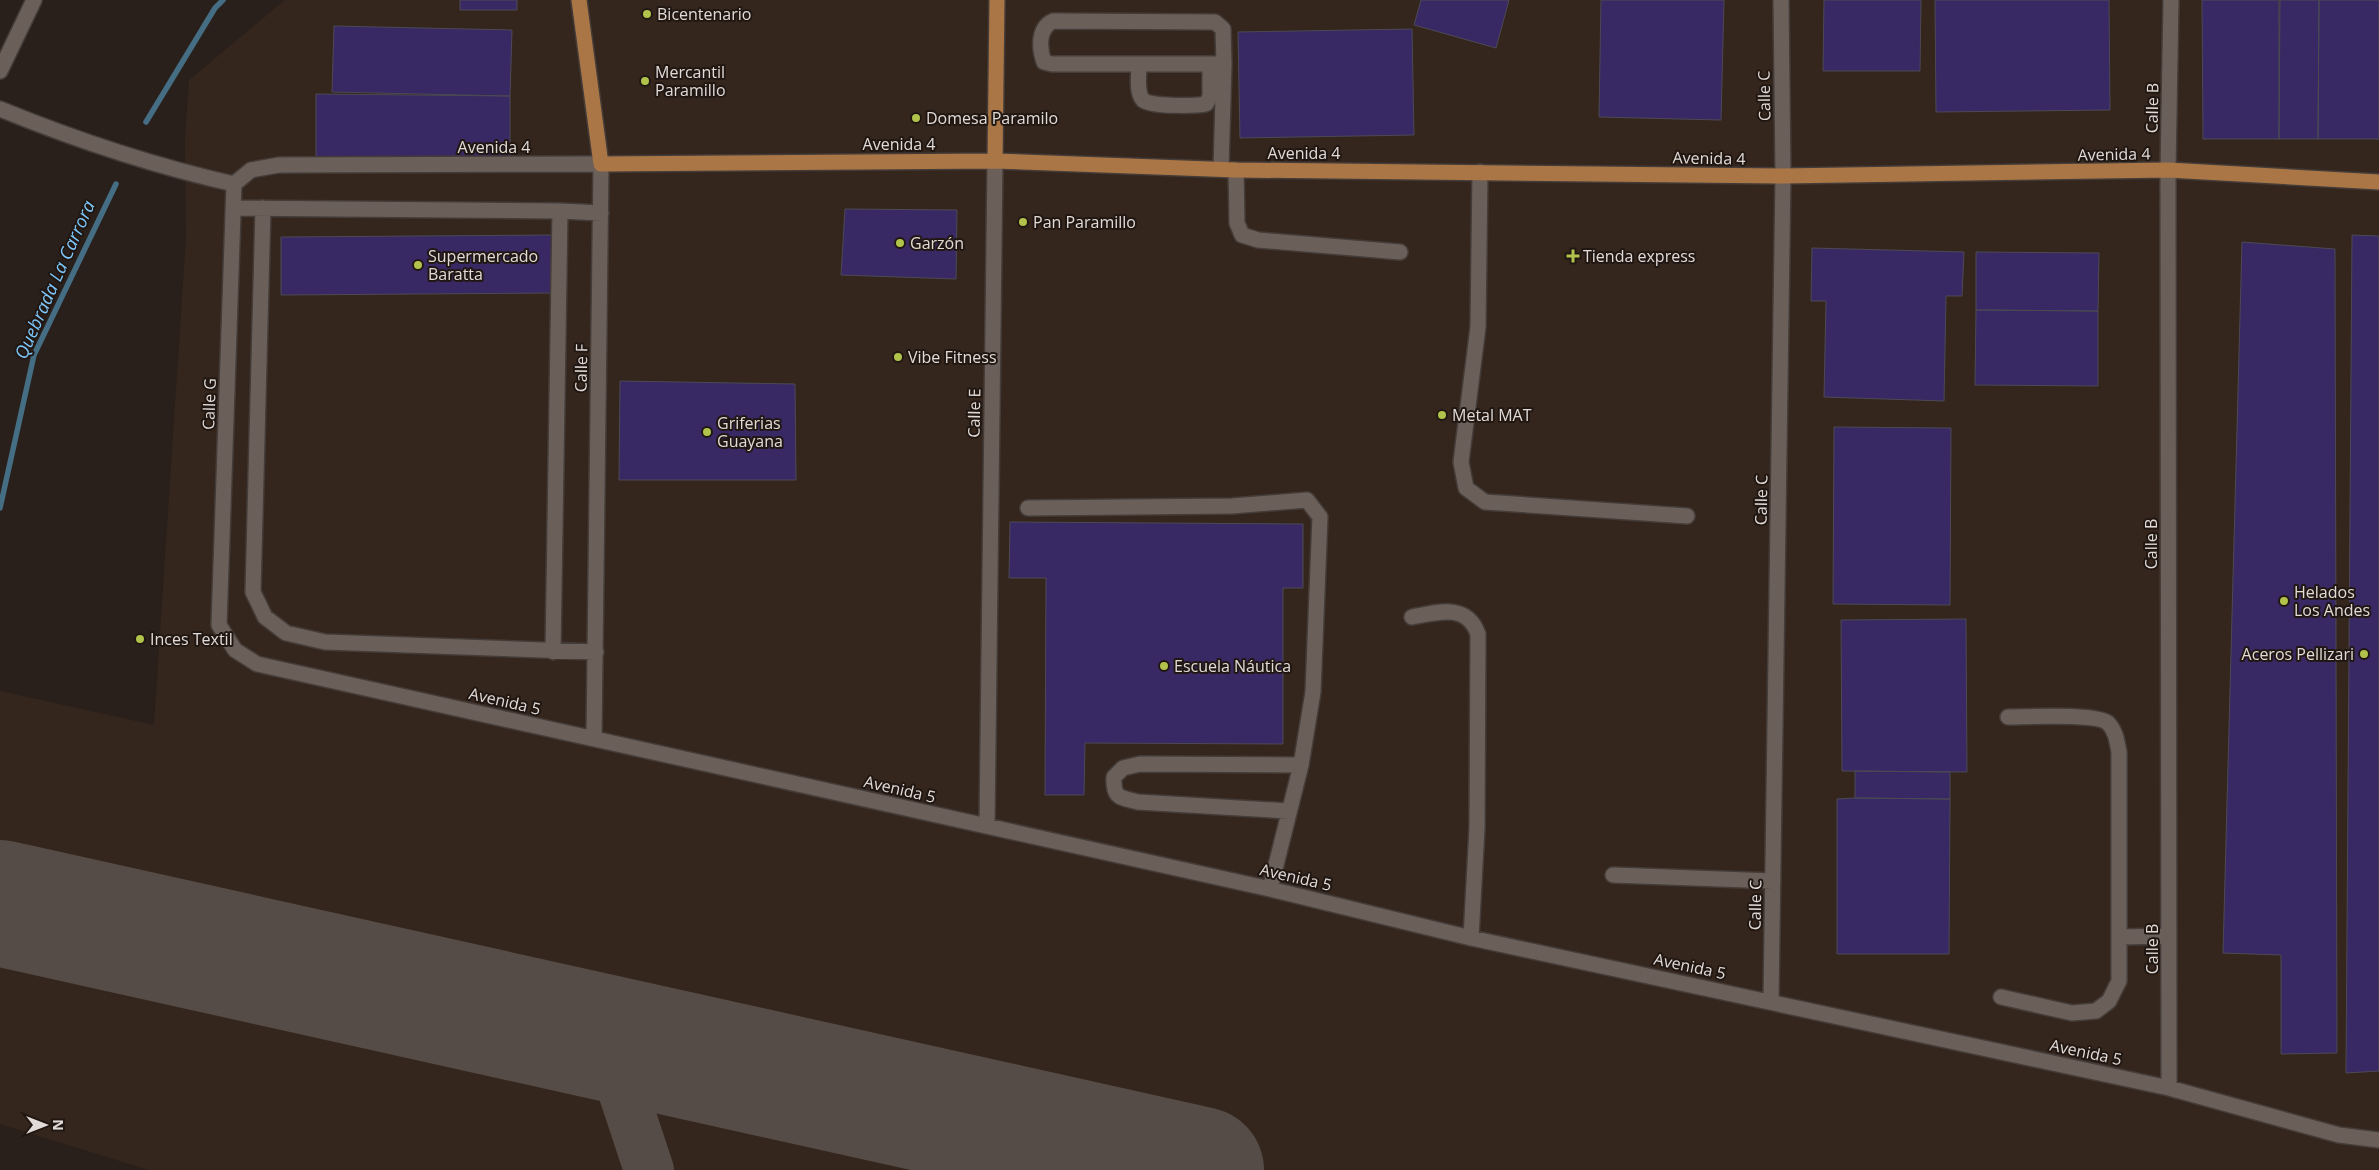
<svg xmlns="http://www.w3.org/2000/svg" width="2379" height="1170" viewBox="0 0 2379 1170" font-family="'Open Sans',sans-serif">
<style>
.built{fill:#35261d}
.lines{fill:none;stroke-linecap:round;stroke-linejoin:round}
.stream{stroke:#456e84;stroke-width:5.5}
.taxiway{stroke:#554c47;stroke-width:50}
.runway{stroke:#554c47;stroke-width:126}
.building{fill:#382863;stroke:#4c4a55}
.minor-casing{stroke:#443c38;stroke-width:18}
.major-casing{stroke:#443c38;stroke-width:18}
.minor{stroke:#6b5f59;stroke-width:15}
.major{stroke:#ab7645;stroke-width:15}
.poi-dot{fill:#b2c34c;stroke:#211712;stroke-width:2}
.labels{text-anchor:middle;stroke-width:4;stroke-linejoin:round;paint-order:stroke}
.poi-label{font-size:16px;fill:#e1dad6;stroke:#211712;text-anchor:start}
.street-label{font-size:16px;fill:#e1dad6;stroke:#211712}
.water-label{font-size:18px;font-style:italic;fill:#7dc7fb;stroke:#211712}
</style>
<rect width="100%" height="100%" fill="#2a201b"/>
<path class="built" d="M285,0h2094v1170h-2230l-149,-46v-433l154,34 32,-486 -1,-100 4,-59z"/>
<g class="lines">
<path class="stream" d="M146,122l69,-114 8,-8
M0,508l34,-153 82,-171"/>
<path class="taxiway" d="M605,1037l44,133"/>
<path class="runway" d="M0,903l1201,267"/>
</g>
<path class="building" d="M460,0h57v10h-57z
M1421,0h88l-13,48 -82,-23z
M1601,0h123l-3,120 -122,-3z
M1824,0h97l-1,71h-97z
M1935,0h174l1,110 -174,2z
M2202,0h77v139h-76z
M2280,0h39l-1,139h-39z
M2319,0h60v139h-61z
M334,26l178,4 -2,66 -178,-4z
M1412,29l2,106 -174,3 -2,-106z
M316,94l194,2v63l-194,-2z
M845,209l112,1 -1,69 -115,-4z
M555,235v58l-274,2v-58z
M2352,235l27,1v835l-33,2z
M2242,242l93,7 2,804 -56,1v-99l-58,-2z
M1812,248l152,4 -2,44h-16l-2,105 -120,-4 2,-96h-15z
M1976,252l123,1 -1,58 -122,-1z
M1976,310l122,1v75l-123,-1z
M620,381l175,3 1,96h-177z
M1834,427l117,1 -1,177 -117,-1z
M1010,522l293,2v64h-20v156l-198,-1 -1,52h-39l1,-217h-37z
M1966,619l1,153 -125,-1 -1,-151z
M1855,771l95,1v27l-95,-1z
M1855,798l95,1 -1,155h-112v-155z"/>
<g class="lines">
<defs>
<path id="minor" d="M1139,64c0,9 -3,29 4,36 8,7 53,6 63,4l4,-7v-33
M0,71l34,-71
M0,109c76,31 154,57 234,75
M1221,169l3,-105h-172l-8,-2c-5,-14 -6,-34 9,-41l162,1 8,7 1,35
M1236,170l1,53 5,12 16,5 142,12
M1480,172l-2,155 -17,135 5,26 19,14 202,14
M234,184l-15,441 16,25 22,14 1013,225 201,49 698,150 170,47 40,5
M234,184l17,-14 28,-5 322,-1 -7,574
M233,208l327,3 41,2
M263,208l-10,384 12,25 21,16 39,9 271,10
M1028,508l204,-2 75,-6 13,17 -7,175 -12,73 -31,124
M1412,617c26,-5 55,-14 66,17l-1,194 -6,110
M553,652l7,-441
M1289,811l-151,-9c-18,-5 -25,-3 -24,-25l9,-9 17,-4 161,1
M987,826l8,-665
M1613,875l160,6
M2120,937l49,-1
M2001,997l71,16 24,-2 13,-10 10,-20v-229c-2,-10 -3,-21 -11,-29 -12,-10 -82,-6 -100,-6
M1771,1001l12,-825 -2,-176
M2169,1088l-1,-918 3,-170"/>
<path id="major" d="M579,0l22,164 394,-3 241,9 547,6 385,-6 211,12
M995,161l2,-161"/>
</defs>
<use href="#minor" class="minor-casing"/>
<use href="#major" class="major-casing"/>
<use href="#minor" class="minor"/>
<use href="#major" class="major"/>
</g>
<g class="poi-dot">
<circle cx="647" cy="14" r="5"/>
<circle cx="645" cy="81" r="5"/>
<circle cx="916" cy="118" r="5"/>
<circle cx="1023" cy="222" r="5"/>
<circle cx="900" cy="243" r="5"/>
<path d="M1570.5 248.5h5v5h5v5h-5v5h-5v-5h-5v-5h5z"/>
<circle cx="418" cy="265" r="5"/>
<circle cx="898" cy="357" r="5"/>
<circle cx="1442" cy="415" r="5"/>
<circle cx="707" cy="432" r="5"/>
<circle cx="2284" cy="601" r="5"/>
<circle cx="140" cy="639" r="5"/>
<circle cx="2364" cy="654" r="5"/>
<circle cx="1164" cy="666" r="5"/>
</g>
<g class="labels">
<g class="poi-label">
<text x="657" y="20">Bicentenario</text>
<text x="655" y="78">Mercantil<tspan x="655" dy="18">Paramillo</tspan></text>
<text x="926" y="124">Domesa Paramilo</text>
<text x="1033" y="228">Pan Paramillo</text>
<text x="910" y="249">Garzón</text>
<text x="428" y="262">Supermercado<tspan x="428" dy="18">Baratta</tspan></text>
<text x="1583" y="262">Tienda express</text>
<text x="908" y="363">Vibe Fitness</text>
<text x="1452" y="421">Metal MAT</text>
<text x="717" y="429">Griferias<tspan x="717" dy="18">Guayana</tspan></text>
<text x="2294" y="598">Helados<tspan x="2294" dy="18">Los Andes</tspan></text>
<text x="150" y="645">Inces Textil</text>
<text x="2354" y="660" text-anchor="end">Aceros Pellizari</text>
<text x="1174" y="672">Escuela Náutica</text>
</g>
<g class="street-label">
<text transform="translate(1764 96) rotate(-91)" y="6">Calle C</text>
<text transform="translate(2152 108) rotate(-89)" y="6">Calle B</text>
<text x="899" y="150">Avenida 4</text>
<text x="494" y="153">Avenida 4</text>
<text x="1304" y="159">Avenida 4</text>
<text transform="translate(2114 154) rotate(-1)" y="6">Avenida 4</text>
<text transform="translate(1709 158) rotate(1)" y="6">Avenida 4</text>
<text transform="translate(581 368) rotate(-89)" y="6">Calle F</text>
<text transform="translate(209 404) rotate(-88)" y="6">Calle G</text>
<text transform="translate(974 413) rotate(-89)" y="6">Calle E</text>
<text transform="translate(1761 500) rotate(-89)" y="6">Calle C</text>
<text transform="translate(2151 544) rotate(-90)" y="6">Calle B</text>
<text transform="translate(505 701) rotate(13)" y="6">Avenida 5</text>
<text transform="translate(900 789) rotate(13)" y="6">Avenida 5</text>
<text transform="translate(1296 877) rotate(13)" y="6">Avenida 5</text>
<text transform="translate(1755 905) rotate(-89)" y="6">Calle C</text>
<text transform="translate(2152 949) rotate(-90)" y="6">Calle B</text>
<text transform="translate(1690 966) rotate(12)" y="6">Avenida 5</text>
<text transform="translate(2086 1052) rotate(12)" y="6">Avenida 5</text>
</g>
<g class="water-label">
<text transform="translate(55 280) rotate(-66)" y="6">Quebrada La Carrora</text>
</g>
</g>
<g transform="translate(45 1125) rotate(90)" stroke="#211712" stroke-width="4" paint-order="stroke">
<path d="M0-4L9 19L0 12L-9 19Z" fill="#e1dad6"/>
<text y="-8" font-size="14" font-weight="bold" text-anchor="middle" fill="#e1dad6">N</text>
</g>
</svg>
